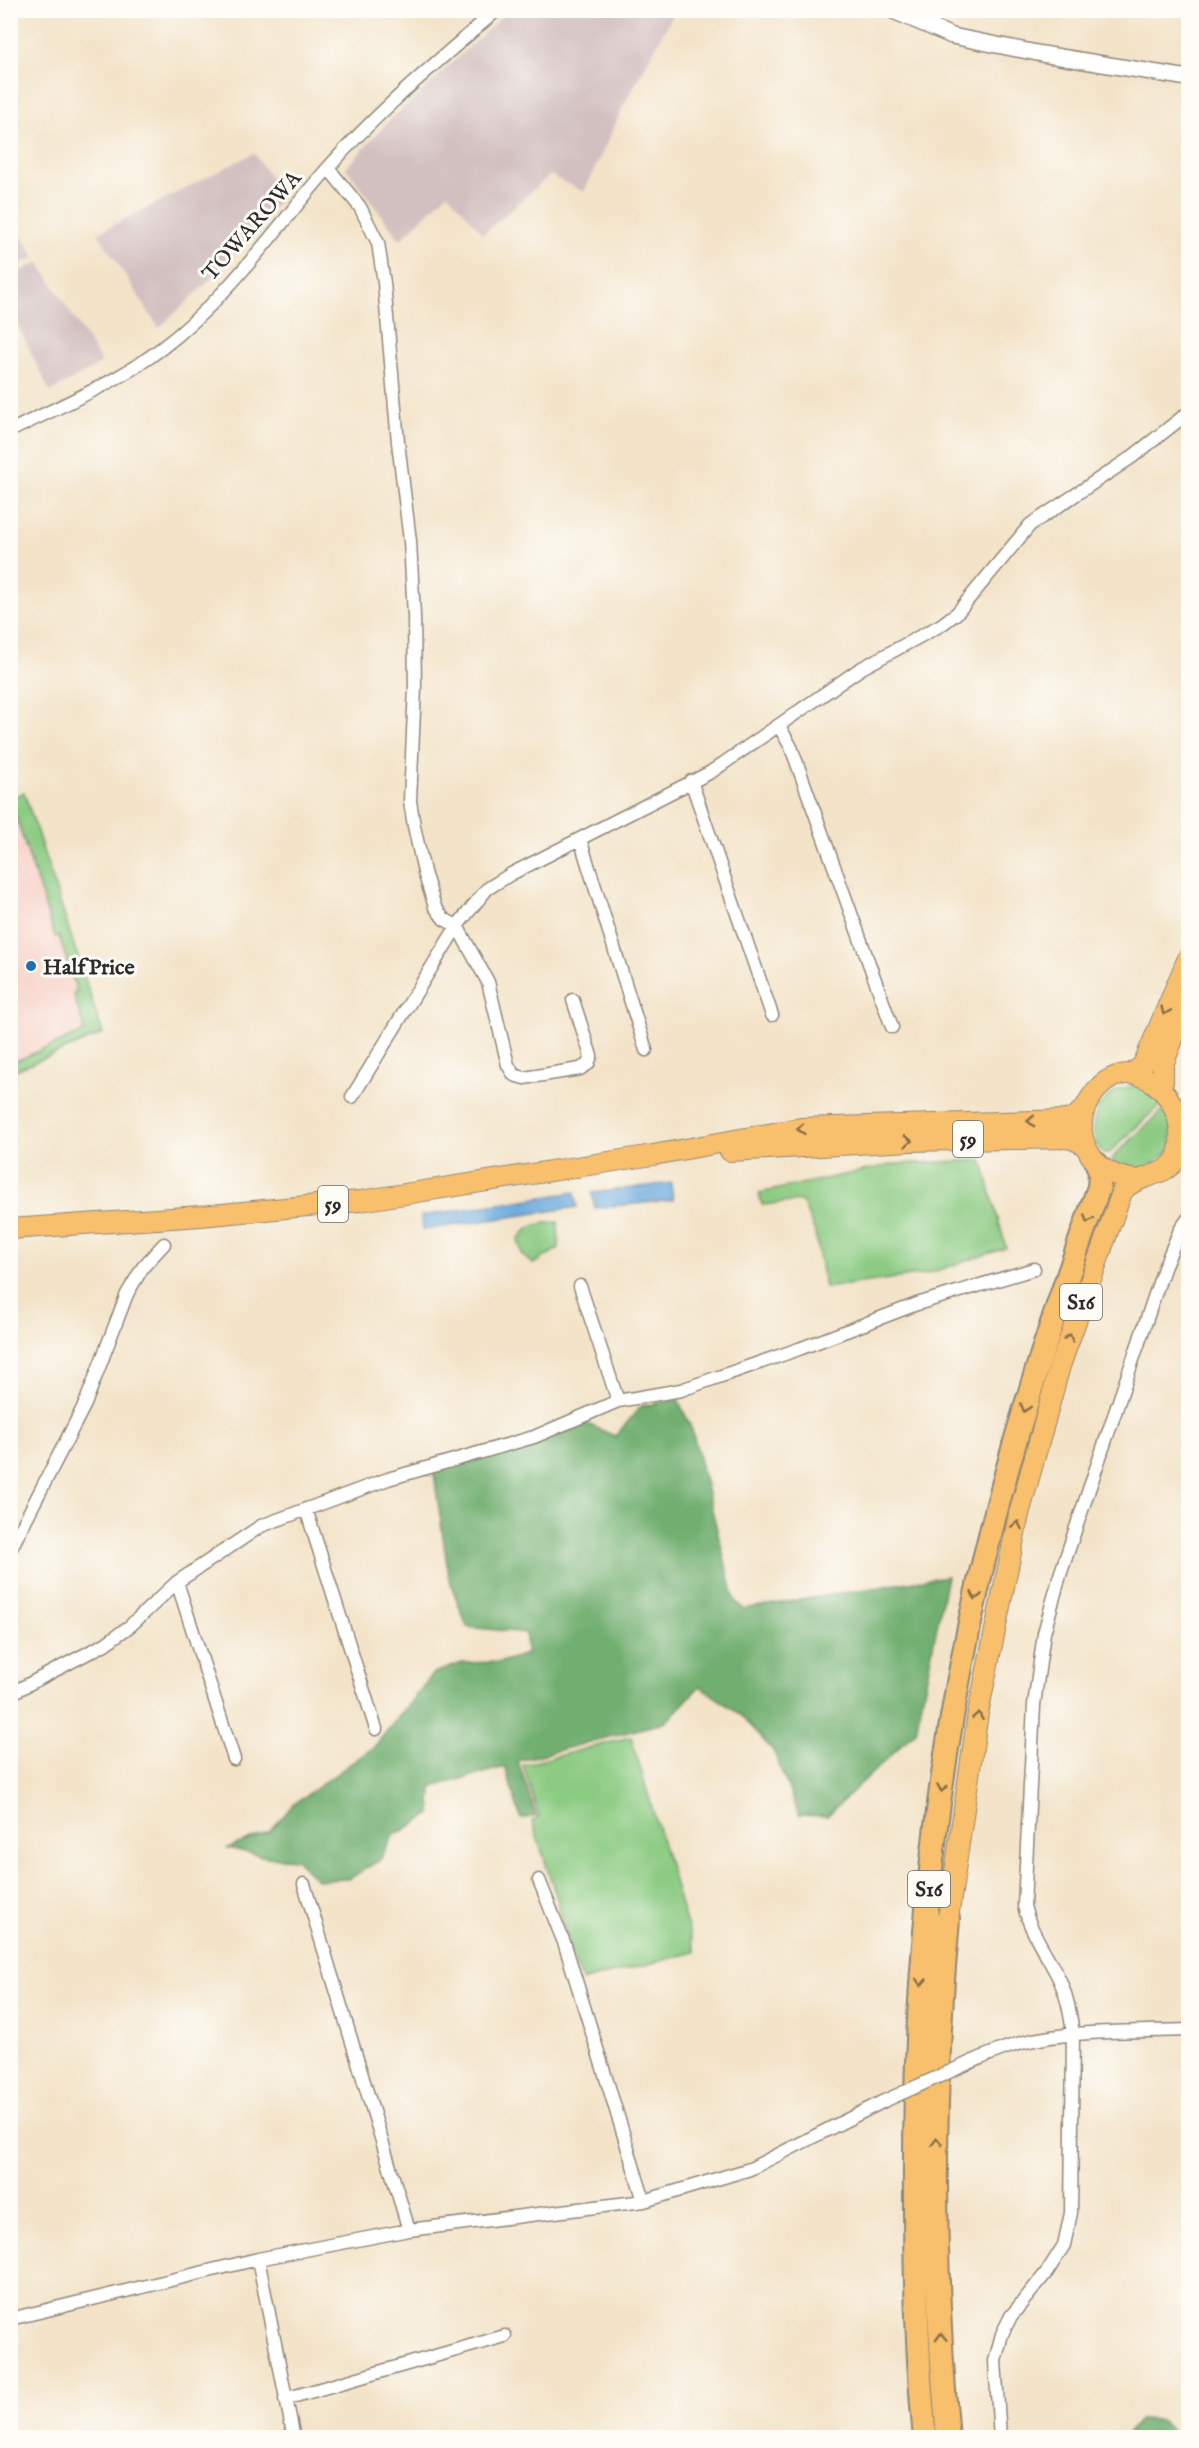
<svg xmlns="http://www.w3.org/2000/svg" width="1199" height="2448" viewBox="0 0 1199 2448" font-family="'IM FELL English',serif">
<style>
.built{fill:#f7d1c8}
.industrial{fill:#d2bfc0}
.green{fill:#8ccb82;stroke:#5c7b56;stroke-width:1.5}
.forest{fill:#71af70;stroke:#4e6d4e;stroke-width:1.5}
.water{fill:#69a8db;stroke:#4a6a83;stroke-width:1.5}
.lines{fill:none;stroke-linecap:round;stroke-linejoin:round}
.minor-casing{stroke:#8f877a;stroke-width:15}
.tertiary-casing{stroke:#8f877a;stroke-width:18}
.primary-casing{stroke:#8f877a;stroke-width:22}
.motorway-casing{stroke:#8f877a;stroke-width:26}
.minor{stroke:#fff;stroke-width:12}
.tertiary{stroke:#fff;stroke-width:15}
.primary{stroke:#f8bf6c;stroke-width:20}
.motorway{stroke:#f8bf6c;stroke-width:22}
.minor-bridge-casing{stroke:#8f877a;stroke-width:15;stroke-linecap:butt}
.minor-bridge{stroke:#fff;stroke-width:12}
.oneway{stroke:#876e48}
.poi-dot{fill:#1f6fb2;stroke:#fdfcf7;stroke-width:2}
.labels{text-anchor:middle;stroke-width:6;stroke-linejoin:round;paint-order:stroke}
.shield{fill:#fdfcf7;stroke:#6a6a68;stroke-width:1.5}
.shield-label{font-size:21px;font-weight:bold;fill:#2b2b2b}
.street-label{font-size:22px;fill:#2b2b2b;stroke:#fdfcf7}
.poi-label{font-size:22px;font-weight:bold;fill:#2b2b2b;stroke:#fdfcf7;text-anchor:start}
</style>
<rect width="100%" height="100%" fill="#fdfcf7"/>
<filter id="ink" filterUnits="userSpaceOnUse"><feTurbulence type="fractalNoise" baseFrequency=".0167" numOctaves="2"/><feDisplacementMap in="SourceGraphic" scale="12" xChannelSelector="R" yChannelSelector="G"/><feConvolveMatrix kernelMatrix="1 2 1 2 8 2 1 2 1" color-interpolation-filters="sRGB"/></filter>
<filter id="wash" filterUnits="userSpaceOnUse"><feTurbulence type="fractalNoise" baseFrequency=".008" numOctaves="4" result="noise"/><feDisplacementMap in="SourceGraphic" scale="24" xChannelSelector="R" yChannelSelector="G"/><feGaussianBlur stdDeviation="1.35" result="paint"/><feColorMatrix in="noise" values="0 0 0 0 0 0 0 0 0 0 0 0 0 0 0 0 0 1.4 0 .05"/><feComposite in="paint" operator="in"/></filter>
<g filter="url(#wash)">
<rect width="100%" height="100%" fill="#f3e3c8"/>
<path class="built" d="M24,792l79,242 -92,38 -1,-274z"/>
<path class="industrial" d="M509,10l166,1 -50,92 -41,89 -34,-17 -67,59 -35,-41 -48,47 -54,-72 40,-44z
M254,153l29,43 -75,86 -49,46 -61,-95z
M10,220l25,37 -24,11h-1z
M39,262l63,101 -52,29 -39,-81v-35z"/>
<path class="green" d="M24,792l79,242 -92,38v-9l74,-32 -12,-38 4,-1 -18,-56 -4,1 -39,-120 -5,2v-21z
M1134,1086l11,1 17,16 -53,50 -6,1c-22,-27 -4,-65 31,-68z
M1165,1108l8,2 -3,39c-11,15 -44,32 -58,11l2,-4z
M982,1160l24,88 -80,26 -101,14 -10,-56 -13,-31 -40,4 -3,-12 136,-29z
M558,1222l1,26 -26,16 -10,-8 -5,-16c11,-16 21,-17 40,-18z
M631,1737l64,215 -112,29 -11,-24 -15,-59 -25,-77 7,-4 -16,-52z"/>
<path class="forest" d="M678,1399l14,31 43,171 8,8 204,-33 -31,155 -89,85 -28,-1 -25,-63 -32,-36 -42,-30 -34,36 -148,39 18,55 -15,3 -16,-52 -73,20 -1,27 -38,22 -13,24 -31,19 -32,1 -21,-21 -30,-2 -38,-9 41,-16 25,-28 80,-57 60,-74 28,-10 39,-1 25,-8v-21l-59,-6 -18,-48 -16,-112 152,-44 30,13 27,-30z
M1140,2419l20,1 15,14 1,3h-52z"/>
<path class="water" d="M671,1183l2,17 -78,8 -3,-15z
M575,1192l2,15 -154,23 -2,-14z"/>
</g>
<g filter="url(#ink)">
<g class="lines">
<defs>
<path id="minor" d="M328,168l32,39 18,36 6,40 14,159 12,99 4,75 1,71 -5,114 4,25 10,46 11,35 9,12 13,7 31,56 20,83 6,10 10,3 56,-9 8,-5 3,-8 -18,-56
M10,431c51,-26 107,-48 152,-83 65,-49 113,-119 166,-180 51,-58 110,-107 169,-158
M779,726l12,21 101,280
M691,781l81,234
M580,839l66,211
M352,1097l105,-171 30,-37 24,-15 200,-102 149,-103 81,-44 16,-12 73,-88 102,-68 56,-44
M580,1286l38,115
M306,1509l70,220
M10,1550l75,-146 42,-110 16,-27 21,-23
M177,1582l57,177
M10,1694l95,-50 25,-18 47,-44 84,-56 127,-47 146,-42 84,-36 63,-11 118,-41 118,-45 117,-35
M539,1880l26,65 79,256
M304,1884l105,346
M969,2063c23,-10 46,-20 70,-24 49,-9 100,-7 149,-9
M258,2259l36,179
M10,2319l248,-60 151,-29 235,-29 106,-32 132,-67
M285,2399l220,-63
M1000,2438l-5,-77 7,-27 9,-18 36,-44 17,-27 7,-32 2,-179c-2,-17 -5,-35 -12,-51 -12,-27 -30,-48 -37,-77l10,-201 10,-72 16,-58 104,-307 16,-38 8,-11"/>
<path id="tertiary" d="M891,10l61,26 90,18 146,24"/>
<path id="primary" d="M1131,1074l12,-9 45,-107
M1163,1082v-17l25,-65
M730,1151l180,-10 160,-3 15,7
M10,1229l191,-13 159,-15 293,-46 148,-27 265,-8 8,-2 11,-10
M948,1919l30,-206 41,-199 41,-148 62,-174c14,-18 40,-13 54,-32 23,-59 -51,-126 -89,-56 -7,14 -7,31 0,45 10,21 29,29 52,31"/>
<path id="motorway" d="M925,2438c-8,-79 -10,-158 -10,-237 -2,-234 23,-470 83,-697 28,-108 64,-213 101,-317l1,-15 -3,-8
M948,2438c-16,-173 -16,-347 0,-519"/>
</defs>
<use href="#minor" class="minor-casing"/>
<use href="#tertiary" class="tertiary-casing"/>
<use href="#primary" class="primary-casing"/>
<use href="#motorway" class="motorway-casing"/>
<use href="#minor" class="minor"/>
<use href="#tertiary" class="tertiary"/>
<use href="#primary" class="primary"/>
<use href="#motorway" class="motorway"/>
<defs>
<path id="minor-bridge" d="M882,2102l87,-39"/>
</defs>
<use href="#minor-bridge" class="minor-bridge-casing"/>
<use href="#minor-bridge" class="minor-bridge"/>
</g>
<defs><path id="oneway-chevron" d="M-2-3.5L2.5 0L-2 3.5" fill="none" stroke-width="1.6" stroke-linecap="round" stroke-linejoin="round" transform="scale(1.5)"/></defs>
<g class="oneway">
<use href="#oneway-chevron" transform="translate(1165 1011) rotate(113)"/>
<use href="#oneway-chevron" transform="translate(1031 1121) rotate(179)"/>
<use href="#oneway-chevron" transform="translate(801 1129) rotate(174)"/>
<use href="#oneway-chevron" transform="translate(908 1141) rotate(-3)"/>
<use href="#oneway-chevron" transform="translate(1088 1219) rotate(110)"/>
<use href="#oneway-chevron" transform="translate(1069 1338) rotate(-72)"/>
<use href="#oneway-chevron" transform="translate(1025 1408) rotate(107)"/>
<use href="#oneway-chevron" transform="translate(1017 1525) rotate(-77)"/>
<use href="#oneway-chevron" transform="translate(976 1596) rotate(103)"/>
<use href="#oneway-chevron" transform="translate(978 1716) rotate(-80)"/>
<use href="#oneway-chevron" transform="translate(942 1788) rotate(99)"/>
<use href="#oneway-chevron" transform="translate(921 1982) rotate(94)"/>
<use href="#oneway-chevron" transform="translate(937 2142) rotate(-89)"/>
<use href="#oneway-chevron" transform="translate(941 2337) rotate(-93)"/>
</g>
</g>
<circle class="poi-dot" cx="31" cy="966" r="6"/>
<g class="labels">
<g class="shield">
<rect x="953" y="1121" width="30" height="36" rx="4.5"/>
<rect x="318" y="1186" width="30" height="36" rx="4.5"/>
<rect x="1060" y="1284" width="42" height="36" rx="4.5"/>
<rect x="908" y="1871" width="42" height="36" rx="4.5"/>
</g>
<g class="shield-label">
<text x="968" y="1146">59</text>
<text x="333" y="1211">59</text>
<text x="1081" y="1309">S16</text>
<text x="929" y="1896">S16</text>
</g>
<g class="street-label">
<text transform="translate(251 225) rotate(-49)" y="8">TOWAROWA</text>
</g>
<g class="poi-label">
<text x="43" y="974">HalfPrice</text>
</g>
</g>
<rect width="1199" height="2448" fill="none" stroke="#fdfcf7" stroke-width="36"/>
</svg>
